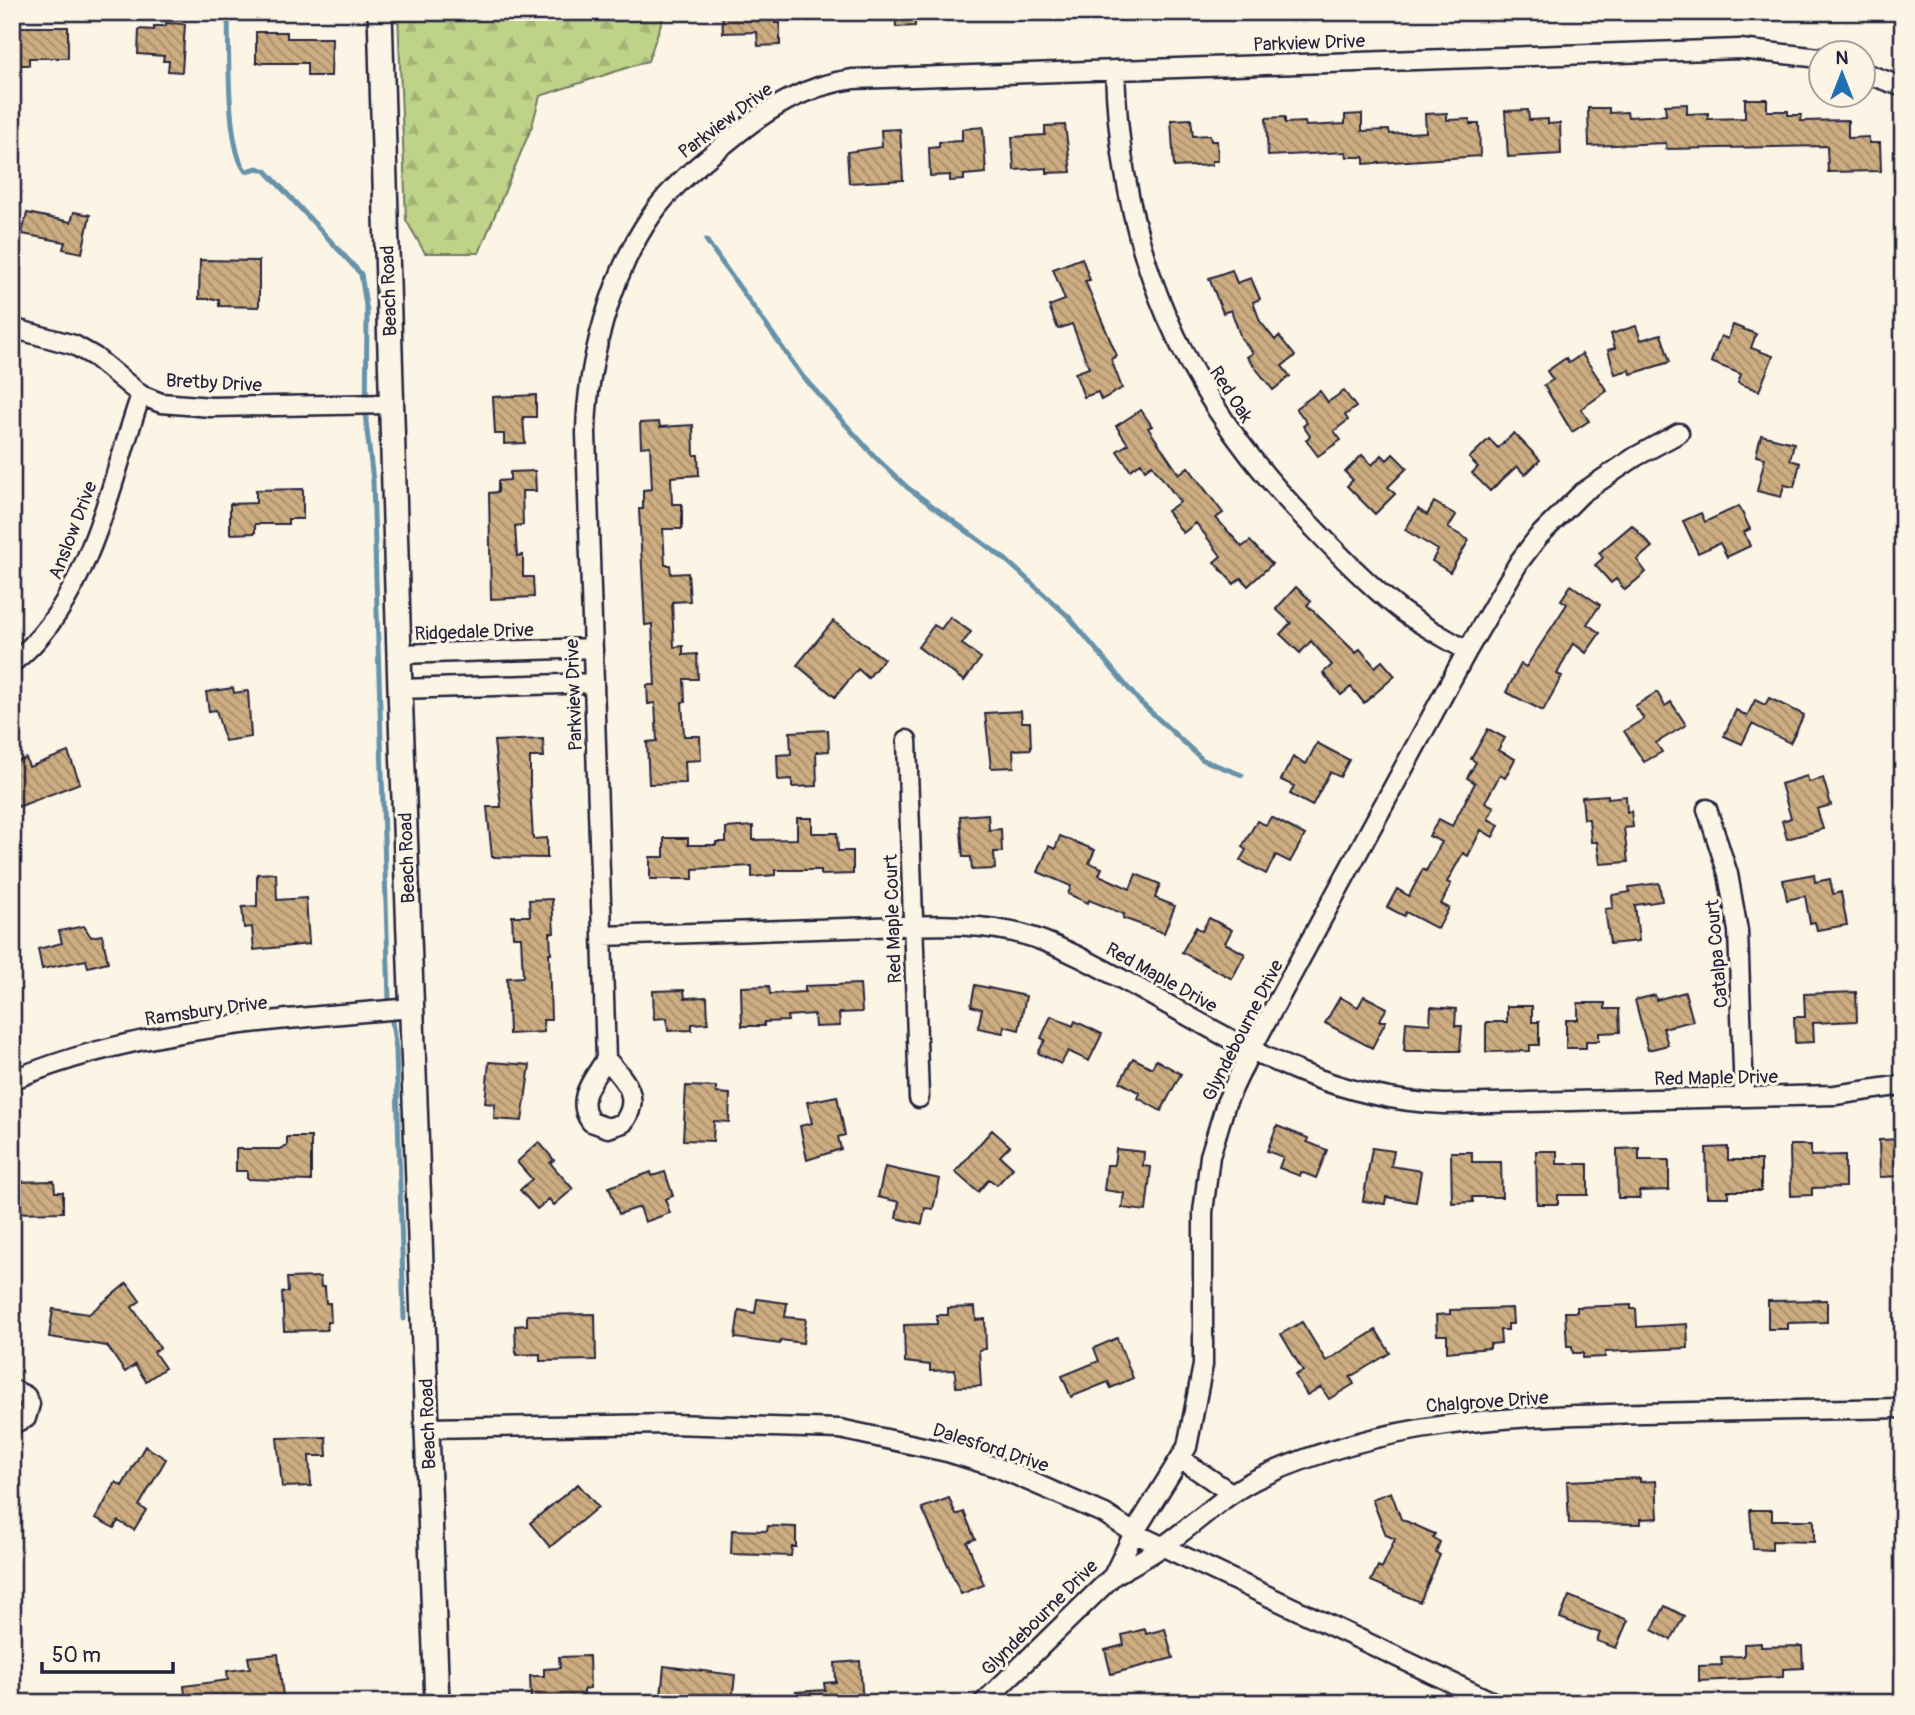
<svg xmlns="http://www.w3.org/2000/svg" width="1915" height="1715" viewBox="0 0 1915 1715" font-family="Pangolin,sans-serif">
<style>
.forest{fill:url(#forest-firs);stroke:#707a62;stroke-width:2}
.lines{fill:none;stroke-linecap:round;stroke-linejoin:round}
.stream{stroke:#6692aa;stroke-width:5}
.building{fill:url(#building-back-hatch);stroke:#22223b;stroke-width:2}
.minor-casing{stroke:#22223b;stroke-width:23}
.tertiary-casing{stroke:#22223b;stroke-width:28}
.minor{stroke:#fcf5e5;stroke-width:18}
.tertiary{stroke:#fcf5e5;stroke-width:23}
.labels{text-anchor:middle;stroke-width:6;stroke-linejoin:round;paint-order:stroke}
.street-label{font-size:19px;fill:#22223b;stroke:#fcf5e5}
</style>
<defs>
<pattern id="forest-firs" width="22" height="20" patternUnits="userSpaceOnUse" patternTransform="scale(1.75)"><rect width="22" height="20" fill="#bed288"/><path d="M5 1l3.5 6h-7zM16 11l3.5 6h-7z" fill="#a3b476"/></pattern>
<pattern id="building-back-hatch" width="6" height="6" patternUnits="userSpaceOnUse" patternTransform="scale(1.75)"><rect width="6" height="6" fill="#cdad81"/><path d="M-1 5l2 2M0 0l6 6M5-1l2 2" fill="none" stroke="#a68c6b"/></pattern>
</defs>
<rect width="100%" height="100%" fill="#fcf5e5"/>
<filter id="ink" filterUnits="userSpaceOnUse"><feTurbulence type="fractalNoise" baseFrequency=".0143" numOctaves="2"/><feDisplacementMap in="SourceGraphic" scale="14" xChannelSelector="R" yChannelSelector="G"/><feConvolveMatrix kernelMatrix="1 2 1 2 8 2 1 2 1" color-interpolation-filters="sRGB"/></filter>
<g filter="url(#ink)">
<path class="forest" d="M398,12h267l-17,49 -108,35 -8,30 -53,127h-54l-19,-33z"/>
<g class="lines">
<path class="stream" d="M228,12c1,33 -2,139 18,159l12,-3 8,3 95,103 6,38 -1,110 7,59 16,519 7,50 8,269
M706,240l97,137 72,80 33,31 98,72 63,57 70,84 64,59 39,15"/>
</g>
<path class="building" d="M722,12h53v11h5v22l-22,1 -1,-14 -34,1z
M895,12h20v14l-19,1z
M166,23l19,1 -3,48 -14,-1 1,-10h-6l1,-5 -26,-2 1,-25 15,1v-4h12z
M12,27h56v31h-39v7h-17z
M256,32h31v6h45l-1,38h-24v-13h-51z
M1745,99h22v12h21v4h13v6l47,-1v18l21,-1v6h11l1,28 -53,1 -1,-26 -161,3v-6l-77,3 -1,-38h21v5l18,-1 1,5 38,-2 -1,-10 22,-1v10l21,-1v6l37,-1z
M1528,110l1,10 19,-1v5l12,-1 1,31 -53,3 -3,-46z
M1447,113v7l23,-1v5h9l1,32 -116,8v-7h-17l-1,-5 -78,4 -2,-38 19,-1v6l20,-1 1,4 39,-2v-9l17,-1v17l27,-1 1,4 36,-2 -1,-18z
M1191,119l2,17 17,-1 1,6h6l1,20h-6v4l-38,2 -3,-47z
M1065,125l6,47 -24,1v-5l-33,2 -2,-33 33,-2v-9z
M983,127l3,46 -22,2v5l-14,1v-6l-20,1 -1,-28 10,-1v-5l23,-1v-12z
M900,129l3,51 -54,3 -2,-31 35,-5 -1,-17z
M74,212l16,3 -8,38 -19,-4 2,-7 -43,-8 5,-21 44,9z
M1082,258l8,22 -5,1 32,75 -6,3 11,29 -21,12 -3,-8 -14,5 -9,-24 14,-5 -17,-44 -14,5 -9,-23 16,-6 -12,-31z
M200,260l59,1v46l-40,-1v-7h-20z
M1232,270l5,13 14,-5 9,21 -7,3 7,19 15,19 4,-4 16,20 -13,10 8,10 -17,14 -26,-33 6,-4 -12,-15 -10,-28 -8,3 -14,-35z
M1733,325l23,9 -5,14 22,8 -14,35 -21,-8 3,-9 -30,-12 10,-26 7,3z
M1636,326l5,14 20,-6 9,28 -39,12 -2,-4 -14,4 -7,-24 7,-2 -4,-14z
M1582,354l25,37 -26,18 8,12 -17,11 -28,-47 9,-5 -6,-9 19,-13 3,5z
M1320,391l8,11 16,-11 12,16 -11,8 3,5 -14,11 7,9 -23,16 -12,-16 4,-4 -7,-10 4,-3 -11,-15z
M536,395v22h-13l2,26 -21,1v-10h-9l-2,-37z
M1141,410l11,16 -4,2 31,46 9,-7 35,46 -7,5 26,29 8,-6 22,23 -24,22 -7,-8 -7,6 -20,-22 7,-6 -25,-33 -13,10 -16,-22 13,-9 -28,-37 -7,5 -4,-7 -11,7 -13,-19 11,-7 -12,-18z
M659,422l1,5 33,-2 1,30h4l1,20 -28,2 1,27h10v25h-19l2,36h5l1,9 17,-1 2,28 -18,1 2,45 9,-1v9l14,-1 1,25h-14l1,23h-3l2,34h16l1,24 -16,1 1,22 -37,1 -2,-42 10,-1 -2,-38 -7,1 -1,-19h8l-3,-61 -7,1 -6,-116h4v-19l9,-1 -2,-43 -9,1 -1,-24z
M1514,433l26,27 -15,15 -8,-9 -27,25 -18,-18 6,-6 -9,-9 20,-19 9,9z
M1761,435l33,8 -4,17 10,3 -6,24 -10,-2 -3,12 -24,-6 8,-33 -9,-2z
M1393,454l14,14 -19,19 7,7 -20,20 -28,-28 6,-6 -8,-8 17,-17 10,10 10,-10 5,5z
M535,471l1,20h-14l1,34 -8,1 2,30 6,-1v22h10l1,20 -43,2 -2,-106 9,-1v-11l12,-1v-8z
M303,489v30h-15v5h-33v9l-25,1v-30l26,-1v-13z
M1434,502l22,13 -8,13 21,12 -19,32 -18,-11 6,-11 -33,-20 13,-21 9,6z
M1739,506l11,23 -6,3 6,14 -23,11 -7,-14 -22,10 -15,-32 18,-8 4,9z
M1632,525l20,22 -15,13 9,12 -21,18 -9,-11 -5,4 -16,-18 8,-7 -4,-5z
M1571,585l29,20 -13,19 13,9 -14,20 -13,-10 -16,31 5,2 -19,35 -37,-19 15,-28 5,3 41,-63 -6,-4z
M1296,587l15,14 -4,4 49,48 4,-4 15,18 7,-6 13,15 -31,27 -13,-16 -10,8 -18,-22 9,-8 -21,-24 -11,12 -20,-19 11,-11 -15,-14z
M950,617l21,15 -9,12 19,14 -17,23 -46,-34 16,-22 7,4z
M833,621l51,38 -16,19 -10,-9 -23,28 -38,-32z
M233,688l1,5 14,-2 3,46 -26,4 -9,-31 -7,1 -3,-19z
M1657,692l8,14 6,-4 15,23 -30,18 6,9 -18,10 -20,-31 20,-12 -9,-13z
M1769,698l35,17 -14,28 -38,-19 -10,20 -18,-8 12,-26 11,6 8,-16 10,5z
M1021,711l1,11h8l1,27 -18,1 1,17 -23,1 -6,-55z
M1488,729l17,9 -7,12 17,9 -10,19 -5,-3 -15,27 9,5 -6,12 11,6 -6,12 -12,-7 -13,26 -5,-3 -16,29 4,2 -10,20 8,4 -11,21 -32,-17 -2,4 -17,-9 10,-18 12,7 14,-27 3,2 16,-29 -13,-6 10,-17 13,7 23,-43 -8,-5 9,-16 -5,-3z
M828,730l1,21 -13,1 1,34 -25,1v-8l-14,1 -1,-25 14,-1 -1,-22z
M543,739l1,18h-14v29l3,53 14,-1v20l-55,-1 -5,-50h14l-7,-66z
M1317,743l32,17 -9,17 -10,-5 -18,34 -22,-12 4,-8 -13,-6 12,-23 13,7z
M68,752l12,31 -62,24 -6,-16v-28l14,-5 3,9z
M1807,776l2,6 14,-4 8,27 -14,4 6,20 -36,10 -5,-18 9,-3 -10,-34z
M1608,795v3l18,-2 1,16 4,-1 2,16 -9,1 4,34 -28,2 -3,-22h-6l-2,-23h-5l-2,-22z
M988,814l1,16 12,-1 1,23h-8l1,17 -23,1 -1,-13h-8l-3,-41z
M1271,817l34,18 -15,27 -14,-7 -10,19 -26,-14 6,-10 -4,-3 15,-26 9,4z
M797,818h15v15h25l1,18h15v23l-32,1v-5h-46v5l-23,2v-11l-59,3v10h-43v-22h14v-19h24v7h28v-3h10v-14l27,-2v14l44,-1z
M1060,836l35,14 -6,13 13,5 -3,7 31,14 6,-15 24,10 -5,14 20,8 -11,27 -41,-15 1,-4 -35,-14 -1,3 -20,-9 3,-8 -33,-14 11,-26 6,3z
M276,873l1,27 29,-2 3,46 -55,6 -2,-23 -8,1 -2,-21 15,-1v-32z
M1814,874l1,8 15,-3 3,15 8,-2 6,33 -30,5 -2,-8 -5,1 -5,-27 -18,4 -4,-20z
M1659,883l3,18 -27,4 4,36 -29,3 -5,-35 8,-1 -1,-13 18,-3 -1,-5z
M552,899l2,34h-4l1,20h-2l2,67h-8l1,12 -35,2 -2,-56 16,-1 -2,-40h-8l-1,-21h18l-1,-16z
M1209,918l23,12 -7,13 20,11 -13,25 -50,-27 14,-25 6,4z
M84,926l7,11 11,-2 6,27 -20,5 -2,-7 -44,9 -4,-20 24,-6 -3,-12z
M860,984l2,28 -23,1 1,13 -25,1 -1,-13 -27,2 1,5 -24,1v4h-22l-1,-39 28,-1 1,8 35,-2v-6z
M975,985l51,11 -7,34 -15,-4 -1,7 -25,-5 4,-19 -11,-3z
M684,990l1,8 22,-1 1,26 -16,1v6l-24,1 -1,-13 -13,1 -1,-28z
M1685,992l8,29 -30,7 5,17 -20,5 -13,-50 20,-5 1,5z
M1856,992l1,29 -44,2 1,19 -19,1 -1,-26h11l-1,-23z
M1364,996l23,12 -8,13h7l-14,27 -47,-25 15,-26 18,10z
M1578,1003h27v6h14l1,23 -21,1v8h-13v7h-20v-28h12z
M1507,1006h25v16h7v23h-9v6l-44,1v-30h21z
M1431,1007l25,2 -1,17h7l-2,25h-56l2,-29 24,2z
M1051,1016l22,10 2,-5 27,13 -13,27 -21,-10 -7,13 -23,-11 7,-13 -4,-2z
M1133,1058l19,10 4,-8 25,14 -20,37 -23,-13 2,-5 -20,-11z
M489,1062l41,3 -8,56 -28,-2 1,-15 -10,-1z
M686,1086l30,1v6l14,1 -1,28 -15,-1 -1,20 -30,-1z
M837,1096l8,39 -7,2 3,12 -34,11 -7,-34 12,-3 -5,-21z
M1277,1126l31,12 -1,4 20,8 -11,28 -15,-6 -1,4 -21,-8 4,-11 -16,-6z
M992,1130l18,16 -10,10 13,12 -16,17 -8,-6 -11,13 -23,-20z
M287,1137h24v44l-64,-2v-8h-11v-22h44l7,-3z
M1901,1139l2,37 -23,1 -1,-37z
M539,1142l15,18 -4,3 23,26 -19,16 -5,-6 -12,10 -17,-19 12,-11 -15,-17z
M1790,1145h21v11l34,-1v32l-33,1v7l-21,1z
M1728,1147v13h33v31h-33v6h-21l-1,-49z
M1372,1148l22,3 -3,15 30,5 -5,31 -30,-5 -1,7 -22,-3z
M1639,1148v12h30v30l-30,1 1,7h-22l-1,-49z
M1116,1149l28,3 -1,14 8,1 -5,44 -24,-3 2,-15 -20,-3 3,-25h7z
M1536,1151h21v13h31v31h-30v9h-21z
M1451,1152h21v10h29l1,35h-30l1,5 -21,1z
M885,1167l55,12 -7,30 -8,-1 -3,16 -26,-6 3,-16 -21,-5z
M651,1172l1,4 13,-4 8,24 -8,3 5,14 -25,9 -5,-15 -21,7 -10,-27z
M54,1181l1,11h8v20l-51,1v-31z
M320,1277l1,10h4l1,16h4l1,19h-4v8l-43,1 -2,-39h6l-1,-14z
M127,1283l13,18 -8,6 28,41 -6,4 11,16 -19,13 -11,-16 -10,7 -18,-26 -58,-9 4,-28 36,5z
M757,1299l30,4 -2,14 21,2 -3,24 -22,-3 -1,4 -45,-6 4,-28 16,3z
M1827,1300v22l-39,1v6h-20v-28z
M1631,1305v4h5l1,18 50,-3 1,24 -83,4v5l-22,1v-5h-10l-1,-7h-5l-2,-34h12v-5z
M975,1307l1,13 9,-1 1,30 -7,1 2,36 -25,1 -1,-17 -25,1v-6l-25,-3 -1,-37 33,-1v-9h11v-7z
M1512,1308l1,16h-5v6h-8l1,13 -11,1v4l-43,4v-17h-10l-1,-20 14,-1v-4z
M595,1314l1,46 -56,1v-7l-24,1 -1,-29 12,-1v-10z
M1302,1322l24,39 50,-31 14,23 -40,24 4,7 -25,15 -8,-12 -14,8 -12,-20 8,-4 -22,-37z
M1117,1338l16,40 -22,10 -3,-6 -37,15 -9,-21 37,-15 -5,-13z
M326,1437l1,19h-18l2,30 -29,1 -5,-49z
M145,1446l21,13 -27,47 7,4 -12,20 -16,-9 -4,7 -18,-10 20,-36 6,4z
M1640,1478v4l16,-1 2,37 -17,1v5l-72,-1 -2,-42z
M578,1484l20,23 -48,40 -20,-24z
M1391,1492l10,27 34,15 -2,4 7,4 -4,11 4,2 -20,47 -49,-21 7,-15 4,2 13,-29 -9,-4 -14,-36z
M949,1498l7,17 8,-3 11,27 -8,3 17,43 -23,9 -39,-86z
M1750,1510h22v10h42v22l-42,-1v9l-19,-1z
M768,1526l28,1v20h-4l-1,9 -60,-2 1,-24 35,1z
M1569,1596l59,24 -12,28 -19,-7 3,-8 -40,-15z
M1665,1606l19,10 -13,24 -19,-10z
M1145,1629l1,5 19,-5 8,29 -62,16 -6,-24 19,-5 -2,-10z
M1761,1643v4l41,-1 1,22 -20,1v8l-84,4v-15l23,-1 -1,-8 23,-1v-12z
M278,1654l5,43 -27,6h-70l-2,-17 44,-6 -1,-9 23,-3 -2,-11z
M589,1656l1,32 -6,1v14h-53l-1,-27h14v-7l16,-1 -1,-11z
M860,1661l3,42h-66l-1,-11 29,-2 -1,-7 12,-1 -1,-19z
M664,1666l71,9 -3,28 -71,-7z"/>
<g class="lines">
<defs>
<path id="minor" d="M1115,70c5,179 67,323 192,451 29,30 59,62 92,88 21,16 45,28 68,42
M1862,72l41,15
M12,328l62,17 21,12 46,38 20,8 50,4 180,-3
M399,654l194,-6
M12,663c77,-58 98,-181 129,-268
M400,689l194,-6
M907,740l12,358
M1707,809l21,65 10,57 6,166
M602,936c81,-2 162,-5 244,-8 63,-1 128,-10 189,10 37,13 71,33 105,51 101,56 184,110 304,115l391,-9 68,-10
M606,1059c18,20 37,38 17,64l-15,5 -17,-6c-17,-23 3,-43 15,-63l-20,-626c1,-70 25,-159 65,-217 21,-31 51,-54 80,-77 38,-31 73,-53 122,-60l887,-30 80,9
M12,1080c127,-53 264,-60 399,-72
M12,1389l14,7 4,8 -4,14 -14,6
M427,1428l243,-4 170,5 107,23 52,16 106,46 29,19 361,170
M1181,1459l50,34
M1113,1576c17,-10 35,-19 50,-30 34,-23 62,-53 100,-70 128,-57 242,-59 379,-63 87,-2 174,-3 261,-5
M983,1703l130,-127 21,-43 53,-86 16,-82v-153l7,-56 16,-53 25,-53 216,-399 52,-89 19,-25 44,-44 53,-36 44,-24"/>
<path id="tertiary" d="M380,12l20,677 37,1014"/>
</defs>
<use href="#minor" class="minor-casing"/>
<use href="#tertiary" class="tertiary-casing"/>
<use href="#minor" class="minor"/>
<use href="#tertiary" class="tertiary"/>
</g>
</g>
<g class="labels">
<g class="street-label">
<text transform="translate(1309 42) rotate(-2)" y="7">Parkview Drive</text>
<text transform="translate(725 120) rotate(-37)" y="7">Parkview Drive</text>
<text transform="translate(388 291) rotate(-92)" y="7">Beach Road</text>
<text transform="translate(214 382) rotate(3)" y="7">Bretby Drive</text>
<text transform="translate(1232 394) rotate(57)" y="7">Red Oak</text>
<text transform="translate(72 530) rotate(-69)" y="7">Anslow Drive</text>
<text transform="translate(474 631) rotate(-2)" y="7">Ridgedale Drive</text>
<text transform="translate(573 695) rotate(-92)" y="7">Parkview Drive</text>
<text transform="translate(406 858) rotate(-92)" y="7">Beach Road</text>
<text transform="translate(892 919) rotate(-92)" y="7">Red Maple Court</text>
<text transform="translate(1716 954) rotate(-95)" y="7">Catalpa Court</text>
<text transform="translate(1162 977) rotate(29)" y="7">Red Maple Drive</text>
<text transform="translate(206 1010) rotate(-8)" y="7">Ramsbury Drive</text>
<text transform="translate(1242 1030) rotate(-63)" y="7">Glyndebourne Drive</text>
<text transform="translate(1716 1077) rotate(-1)" y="7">Red Maple Drive</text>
<text transform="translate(1487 1401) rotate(-4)" y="7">Chalgrove Drive</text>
<text transform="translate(427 1424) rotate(-92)" y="7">Beach Road</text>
<text transform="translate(991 1447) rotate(18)" y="7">Dalesford Drive</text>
<text transform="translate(1039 1617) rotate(-45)" y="7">Glyndebourne Drive</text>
</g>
</g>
<rect width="1915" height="1715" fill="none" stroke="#fcf5e5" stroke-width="42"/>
<rect x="21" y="21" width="1873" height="1673" fill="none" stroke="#22223b" stroke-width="2.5" filter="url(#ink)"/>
<g transform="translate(1842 74)"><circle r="33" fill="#fcf5e5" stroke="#a5a1a1" stroke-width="2"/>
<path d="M0-5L12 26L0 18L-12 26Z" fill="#1f6fb2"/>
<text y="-10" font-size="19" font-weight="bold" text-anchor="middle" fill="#22223b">N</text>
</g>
<path d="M42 1662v10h131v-10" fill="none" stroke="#22223b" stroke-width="3.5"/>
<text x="52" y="1662" font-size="21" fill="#22223b" stroke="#fcf5e5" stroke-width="5" paint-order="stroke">50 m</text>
</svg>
